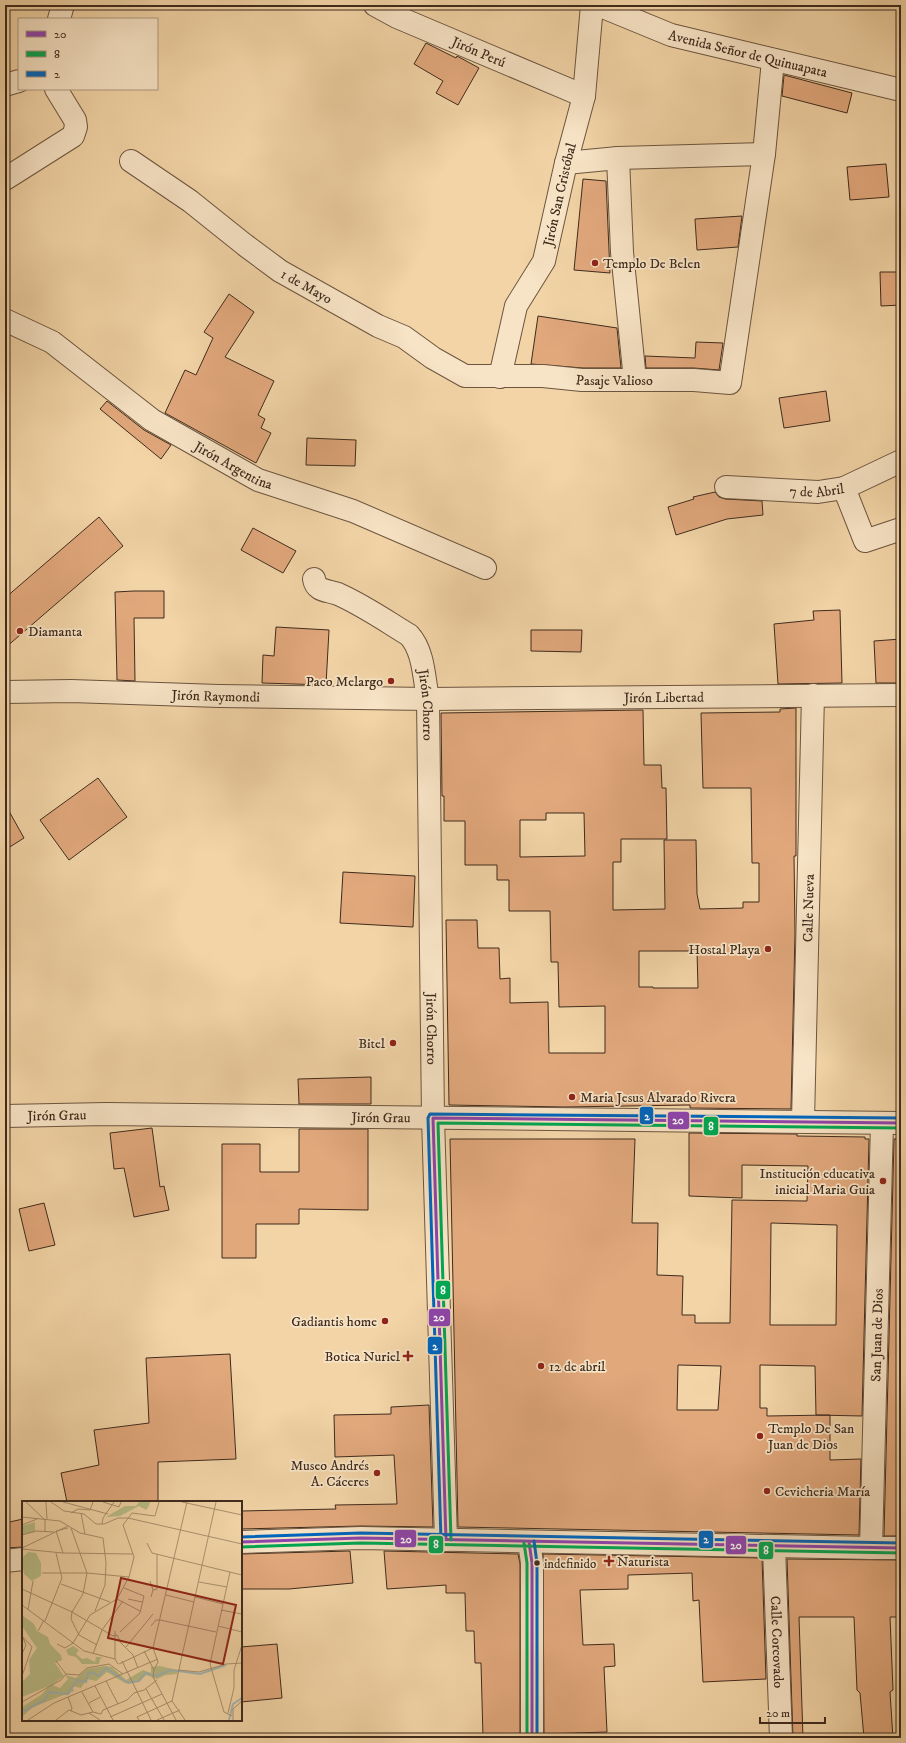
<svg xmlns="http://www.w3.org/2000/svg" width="906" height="1743" viewBox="0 0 906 1743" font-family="'IM FELL DW Pica',serif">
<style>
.building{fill:#e1a87c;stroke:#3f2b1d;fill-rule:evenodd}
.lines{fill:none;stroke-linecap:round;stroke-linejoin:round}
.minor-casing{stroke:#6c553f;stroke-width:24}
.minor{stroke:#f7e3c5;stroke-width:22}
.bus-1-casing{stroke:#f7e3c5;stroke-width:6}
.bus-2-casing{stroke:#f7e3c5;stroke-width:6}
.bus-3-casing{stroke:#f7e3c5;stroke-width:6}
.bus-1{stroke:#8e44ad;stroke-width:3}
.bus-2{stroke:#00a651;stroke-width:3}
.bus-3{stroke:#0065bd;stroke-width:3}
.poi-dot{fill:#8f2418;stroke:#f7e3c5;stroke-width:1.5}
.bus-dot{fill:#3f2b1d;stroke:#f7e3c5;stroke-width:1.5}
.labels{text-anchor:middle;stroke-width:3.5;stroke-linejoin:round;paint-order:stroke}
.bus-label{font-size:13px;fill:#3f2b1d;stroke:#f7e3c5;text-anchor:start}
.street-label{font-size:14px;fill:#3f2b1d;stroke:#f7e3c5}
.poi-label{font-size:14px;fill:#3f2b1d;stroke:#f7e3c5;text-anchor:start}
.inset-river{fill:none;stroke:#a2b5b4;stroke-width:2}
.inset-road{fill:none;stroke:#aa906f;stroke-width:1}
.view{fill:#8f2418;fill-opacity:0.15;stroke:#8f2418;stroke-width:2}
.inset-edge{fill:none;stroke:#3f2b1d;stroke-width:2}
.line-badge{stroke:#f7e3c5;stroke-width:1.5}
.badge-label{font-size:11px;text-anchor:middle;font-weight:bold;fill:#fff}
</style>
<rect width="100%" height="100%" fill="#f2d4a6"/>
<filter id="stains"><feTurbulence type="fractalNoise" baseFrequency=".005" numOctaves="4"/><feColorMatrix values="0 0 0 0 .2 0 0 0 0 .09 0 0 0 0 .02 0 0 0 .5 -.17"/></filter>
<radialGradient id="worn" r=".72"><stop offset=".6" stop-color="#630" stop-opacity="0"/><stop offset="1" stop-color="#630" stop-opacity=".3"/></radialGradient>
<path class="building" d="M426,43l30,15 1,-2 22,12 -21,37 -22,-12 7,-12 -29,-17z
M784,75l68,18 -5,20 -65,-17z
M886,164l3,33 -39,3 -3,-33z
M583,179l23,2 4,92 -36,-3z
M742,216l-4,31 -41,3 -2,-31z
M880,272h21v33l-20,1z
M229,294l25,18 -29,45 49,24 -16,34 7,4 -4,9 10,5 -15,30 -91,-50 20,-43 11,5 17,-37 -9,-6z
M538,316l79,12 4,40h-38l-52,-4z
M696,342l27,1 -4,27 -25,-2h-48l-1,-12 50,2z
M826,391l4,30 -46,7 -5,-30z
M107,401l37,29 27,15 -10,14 -61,-50z
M307,438l49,2 -1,26 -49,-1z
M715,492l4,5 6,2 37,2 1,14 -36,4 -51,16 -8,-28 26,-8 -1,-2z
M99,517l24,29 -118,102v-50z
M253,528l43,23 -13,22 -42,-23z
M134,591h30v27h-30l1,63 -18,-1 -2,-88z
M840,610l2,73 -64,1 -4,-60 40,-4 -1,-9z
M276,627l53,3 -3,55 -64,-2 1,-28 11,1z
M531,630h51l-1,22 -50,-1z
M901,639v44h-25l-2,-42z
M796,708v148h-2l1,77 -4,176 -101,-1v-3l-126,2 -115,-2 -3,-185h31l1,28h21l1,31 10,-1v25l38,-1 1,51h56v-47l-46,1 -1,-45h-7l-1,-51h-41v-31h-12v-15h-32v-44h-21v-25h-2l-1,-83 202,-3 1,55h17l1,23h4l1,51h-46v23h-8v48l52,-1 -1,-69h32l1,54 3,15 43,-1v-6h16v-39h-7l-1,-75h-48l-2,-75 79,-1v-3zM546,813h38l1,43 -65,1v-37h26zM639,951h58l1,37h-45v-1h-14z
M98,778l29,39 -58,43 -29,-40z
M5,804l19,34 -19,12z
M343,872l72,4 -2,51 -73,-4z
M371,1077v27h-72l-1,-25z
M152,1128l8,59 4,-1 5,24 -35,7 -10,-49 -10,1 -4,-36z
M299,1129h69v81l-69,-1v15h-43v34h-34v-114h38v28h39z
M689,1133l108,1v2l68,1v2h4l-7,277 -46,-1 -1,-49 -55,-1v43h7v8l63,-1v45l31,-1 -2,76 -401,-8 -8,-388h185l-3,84h26l-1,52 26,1 -1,39h13v8h35l2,-123 75,1 1,-35 -66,-1v33l-53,-2zM771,1223l66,2 -1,100h-66zM678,1365l43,1 -3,44h-41z
M894,1139h7v397h-17z
M44,1203l11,42 -26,6 -10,-42z
M230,1354l6,105 -78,3v40h-91l-6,-29 38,-8 -5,-35 55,-7 -3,-65z
M429,1405l4,122 -72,-1 -120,3v-18l95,-2 -1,-4 62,-1 -3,-49 -59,2 -1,-42 57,-1v-7z
M23,1519v28l-18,1v-25z
M350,1551l3,32 -64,6h-48v-35z
M384,1551l134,3 2,10v174h-37l-2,-75h-6l-1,-32h-8l-1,-38h-19v-8l-59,4z
M543,1554l219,4 4,121 -63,3 -4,-82 -6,1 -1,-28 -64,2v14l-48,1 3,55 31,-1 1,22 -11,1 3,65 -63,2z
M787,1559l114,1v57h-11l3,73 -3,2 3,46h-29l-4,-45 -3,-3 -3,-73h-55l4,121h-10z
M277,1644l5,54 -41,4v-55z"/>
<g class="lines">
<defs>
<g id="minor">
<path id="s1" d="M375,5l22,12 187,79"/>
<path id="s2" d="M598,5l73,30 230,55"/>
<path d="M59,19l4,-14"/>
<path d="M5,85l14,-4"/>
<path d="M618,158l4,94 13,128"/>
<path id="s3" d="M131,161l59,40 55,44 35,26 98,55 26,11 29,21 32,18h78l39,4h112l36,3 34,-229 9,-94"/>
<path d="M566,163l52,-5 146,-4"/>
<path d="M5,179l68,-43 3,-9 -1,-7 -19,-31"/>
<path id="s4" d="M5,320l47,22 100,78 106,60 95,31 132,57"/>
<path id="s5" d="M500,377l16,-71 28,-45 22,-98 18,-67 8,-91"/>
<path id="s6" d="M726,487l92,5 26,-4 57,-27"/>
<path d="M844,488l21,53 36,-12"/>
<path id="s7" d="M314,579c2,13 14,11 24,15 25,11 48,27 71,41 15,16 15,44 19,64l5,419 13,422"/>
<path id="s8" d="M5,692l66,-1 148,5 209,3 473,-4"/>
<path id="s9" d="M5,1116l101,-2 795,9"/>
<path id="s10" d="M803,1121l10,-426"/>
<path d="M241,1542l120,-4 510,10h30"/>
<path d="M529,1542l3,21v175"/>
<path id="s11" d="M774,1547l7,191"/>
<path id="s12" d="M871,1548l11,-425"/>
<path d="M5,1561l18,-2"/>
</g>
</defs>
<use href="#minor" class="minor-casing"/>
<use href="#minor" class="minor"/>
<defs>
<path id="bus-1" d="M446,1540l-13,-422 468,5
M241,1542l120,-4 540,10
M529,1542l3,21v175"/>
<path id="bus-2" d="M451,1540l-13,-417 463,5
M524,1543l3,20v175
M241,1547l120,-4 540,10"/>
<path id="bus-3" d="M241,1537l120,-4 540,10
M441,1540l-13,-422 2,-4 471,4
M534,1541l3,22v175"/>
</defs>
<use href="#bus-1" class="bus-1-casing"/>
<use href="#bus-2" class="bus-2-casing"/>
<use href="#bus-3" class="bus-3-casing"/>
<use href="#bus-1" class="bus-1"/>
<use href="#bus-2" class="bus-2"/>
<use href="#bus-3" class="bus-3"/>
</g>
<g class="poi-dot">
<circle cx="595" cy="263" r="4"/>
<circle cx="20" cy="631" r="4"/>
<circle cx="391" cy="681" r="4"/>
<circle cx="768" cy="949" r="4"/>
<circle cx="393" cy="1043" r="4"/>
<circle cx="572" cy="1097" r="4"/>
<circle cx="883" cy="1181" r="4"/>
<circle cx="385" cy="1321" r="4"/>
<path d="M406 1350h4v4h4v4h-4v4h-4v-4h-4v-4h4z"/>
<circle cx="541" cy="1366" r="4"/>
<circle cx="760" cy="1436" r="4"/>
<circle cx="377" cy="1473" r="4"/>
<circle cx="767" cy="1491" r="4"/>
<path d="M607 1555h4v4h4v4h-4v4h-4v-4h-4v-4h4z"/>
</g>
<circle class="bus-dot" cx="537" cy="1563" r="3.5"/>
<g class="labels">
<g class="bus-label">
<text x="544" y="1568">indefinido</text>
</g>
<g class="street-label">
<text dy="5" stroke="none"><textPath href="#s1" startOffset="114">Jirón Perú</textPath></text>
<text dy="5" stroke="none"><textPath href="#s2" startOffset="158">Avenida Señor de Quinuapata</textPath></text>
<text dy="5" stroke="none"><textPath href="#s5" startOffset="194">Jirón San Cristóbal</textPath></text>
<text dy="5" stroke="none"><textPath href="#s3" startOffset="216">1 de Mayo</textPath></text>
<text dy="5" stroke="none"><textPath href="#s3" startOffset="548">Pasaje Valioso</textPath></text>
<text dy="5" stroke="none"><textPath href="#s4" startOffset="272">Jirón Argentina</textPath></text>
<text dy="5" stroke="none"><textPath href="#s6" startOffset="91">7 de Abril</textPath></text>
<text dy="5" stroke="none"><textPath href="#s8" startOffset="211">Jirón Raymondi</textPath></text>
<text dy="5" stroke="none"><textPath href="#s8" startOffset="659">Jirón Libertad</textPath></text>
<text dy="5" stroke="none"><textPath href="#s7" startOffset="186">Jirón Chorro</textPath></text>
<text dy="5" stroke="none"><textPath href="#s10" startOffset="213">Calle Nueva</textPath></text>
<text dy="5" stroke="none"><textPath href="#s7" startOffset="510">Jirón Chorro</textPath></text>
<text dy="5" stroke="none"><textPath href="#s9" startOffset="52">Jirón Grau</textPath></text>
<text dy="5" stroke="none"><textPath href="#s9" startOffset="376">Jirón Grau</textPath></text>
<text dy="5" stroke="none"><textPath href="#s12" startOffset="213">San Juan de Dios</textPath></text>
<text dy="5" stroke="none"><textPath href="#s11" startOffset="95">Calle Corcovado</textPath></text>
</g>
<g class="poi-label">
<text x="603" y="268">Templo De Belen</text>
<text x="28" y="636">Diamanta</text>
<text x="383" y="686" text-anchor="end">Paco Melargo</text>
<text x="760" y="954" text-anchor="end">Hostal Playa</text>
<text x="385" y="1048" text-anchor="end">Bitel</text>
<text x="580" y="1102">Maria Jesus Alvarado Rivera</text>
<text x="875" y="1178" text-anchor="end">Institución educativa<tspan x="875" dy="16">inicial Maria Guia</tspan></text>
<text x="377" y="1326" text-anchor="end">Gadiantis home</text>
<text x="400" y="1361" text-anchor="end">Botica Nuriel</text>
<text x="549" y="1371">12 de abril</text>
<text x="768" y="1433">Templo De San<tspan x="768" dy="16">Juan de Dios</tspan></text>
<text x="369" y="1470" text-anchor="end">Museo Andrés<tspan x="369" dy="16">A. Cáceres</tspan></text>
<text x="775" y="1496">Cevicheria María</text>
<text x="617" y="1566">Naturista</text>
</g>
</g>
<g transform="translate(22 1501)">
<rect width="220" height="220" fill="#f2d4a6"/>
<path d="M117,1h11l-1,4 -3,4 -7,-4 -19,10 -14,1 19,-11h11zM13,21v10l-13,3v-9zM6,51l8,1 5,10v13l-9,5 -8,-7 -2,-11 1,-6zM0,114l12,9 3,7 11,6 2,7 11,11 1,5 -7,3 9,13 -12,9 8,3 8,-9 -3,-4 11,3 11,-9 18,-3 7,1 14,13 17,-10 8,3v-6l8,-1 19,4 -1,4 -12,1 -8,4 -11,-4 -10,7 -11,1 -18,-11 -11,9 -9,-2 -6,9 -9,-2 2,5 -41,16 -11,10v-10l19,-12 8,-9 -27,11v-15l8,-8 -1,-14 8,-12 -15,-22zM51,145l6,4 -3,4 6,5 5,-1 8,4 1,-5h7l-3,2 -1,5h-17l-6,-7 -8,-2 -2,-5z" fill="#b9bd88"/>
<path class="inset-river" d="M0,211l23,-12 4,-8 19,2 9,-14 9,2 2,-8 3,-2 8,4 7,-8 22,15 11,-2 7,-8 10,3 15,-6 29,4 26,-9M207,219l4,-16 9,-6"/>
<path class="inset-road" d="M4,1l19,18v11M24,1l1,18M29,1l13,9 20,3 12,10h8l14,-6h10l114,26M41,1l45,12M81,1l16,5 2,-5M160,1l60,13M49,12l7,-4 12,1 3,-8M59,12l4,21M0,16l38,4 20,12 23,5 3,25 -1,22 -10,26M80,23l1,-6 11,-16M0,24l15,-6M49,27l16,45 -4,21 -11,18 -1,7 8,16 18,10M34,30l7,22M34,30l12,-3M0,34l14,-4 18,1M125,42l5,10 90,22M0,47l46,-22M0,48l41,4 70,1M208,71l-20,92 14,48 8,4M20,72h45l42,4M128,80l3,9 -2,7M177,81l28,5M39,83l49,18M0,88l50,23 41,24 4,-1 4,8 12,12 5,13M131,89l4,-1v-35M144,94l28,7M173,96l28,7M95,98l23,12M106,98l14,3M0,104l62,46 31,8 3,5M6,109l5,-29M199,109l21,4M23,120l17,-43 -6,-25M129,125l5,-6h4l56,12M196,125l24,6M16,130l6,-11M93,130v28M98,131l20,-19 4,-17 -20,-8M0,135l10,11 -10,29M35,143l8,4 8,-5 17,-28 27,-16 12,-22 5,-20 -11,-32 9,-12 23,3 4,-14M104,146l27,-33M122,150l10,19 -1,7 23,43M0,153l4,-9 -3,-7M71,153l9,-24 21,-29M34,160l10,13 13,1 8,-7 22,-4 14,10M100,160l29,59M97,163l34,-16M132,169l4,-8 -5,-14 34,-146M156,169l21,2 27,-8 16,-1M84,180l12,23M73,185l18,34M124,188l18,31M60,191l11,20M46,196l4,11 -1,3M150,200l44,-199M0,201l39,-22 5,-6M67,202l11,-6M67,212l11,7M206,212l6,-25v-18l8,-25M88,216l52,-23M6,219l26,-17 104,-44M34,219l13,-10 12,5 12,-3 8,2 2,-4 24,-10 7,-7 10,-3 13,-10M117,219l-2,-3 35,-16 13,19M135,219l23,-10M211,219v-11l9,-8"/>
<path class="view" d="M99,77l115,27 -13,59 -115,-26z"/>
<rect width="220" height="220" class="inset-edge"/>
</g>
<g class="line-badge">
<rect x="639" y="1106" width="15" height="19" rx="4" fill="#0065bd"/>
<rect x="667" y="1111" width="23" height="19" rx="4" fill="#8e44ad"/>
<rect x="703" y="1116" width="16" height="20" rx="4" fill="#00a651"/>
<rect x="435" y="1280" width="16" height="20" rx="4" fill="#00a651"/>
<rect x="428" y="1308" width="23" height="19" rx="4" fill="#8e44ad"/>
<rect x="427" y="1336" width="16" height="19" rx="4" fill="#0065bd"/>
<rect x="394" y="1529" width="23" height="19" rx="4" fill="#8e44ad"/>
<rect x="698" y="1530" width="16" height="19" rx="4" fill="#0065bd"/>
<rect x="428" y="1535" width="16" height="19" rx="4" fill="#00a651"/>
<rect x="725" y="1535" width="22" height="20" rx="4" fill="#8e44ad"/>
<rect x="758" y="1541" width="16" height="19" rx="4" fill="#00a651"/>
</g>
<g class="badge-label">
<text x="647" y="1120">2</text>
<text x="678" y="1124">20</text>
<text x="711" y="1130">8</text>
<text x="443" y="1294">8</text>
<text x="439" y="1321">20</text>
<text x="435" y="1350">2</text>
<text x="406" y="1543">20</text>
<text x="706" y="1543">2</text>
<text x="436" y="1548">8</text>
<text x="736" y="1549">20</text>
<text x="766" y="1554">8</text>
</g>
<rect width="906" height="1743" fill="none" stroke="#f2d4a6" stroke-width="20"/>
<rect x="6" y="6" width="894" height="1731" fill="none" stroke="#3f2b1d" stroke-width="2"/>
<rect x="10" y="10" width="886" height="1723" fill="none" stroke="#3f2b1d"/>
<rect x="18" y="18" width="140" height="72" fill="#f7e3c5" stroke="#ad9982"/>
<rect x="26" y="31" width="20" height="6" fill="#8e44ad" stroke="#ad9982"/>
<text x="54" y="38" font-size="12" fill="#3f2b1d">20</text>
<rect x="26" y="51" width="20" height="6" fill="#00a651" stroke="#ad9982"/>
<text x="54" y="58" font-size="12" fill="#3f2b1d">8</text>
<rect x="26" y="71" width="20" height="6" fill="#0065bd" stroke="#ad9982"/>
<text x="54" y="78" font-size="12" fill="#3f2b1d">2</text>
<path d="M760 1717v6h65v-6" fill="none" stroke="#3f2b1d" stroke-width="2"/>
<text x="766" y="1717" font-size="12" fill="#3f2b1d" stroke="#f7e3c5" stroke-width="3" paint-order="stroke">20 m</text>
<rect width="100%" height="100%" filter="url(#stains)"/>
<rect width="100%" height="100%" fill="url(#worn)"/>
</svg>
